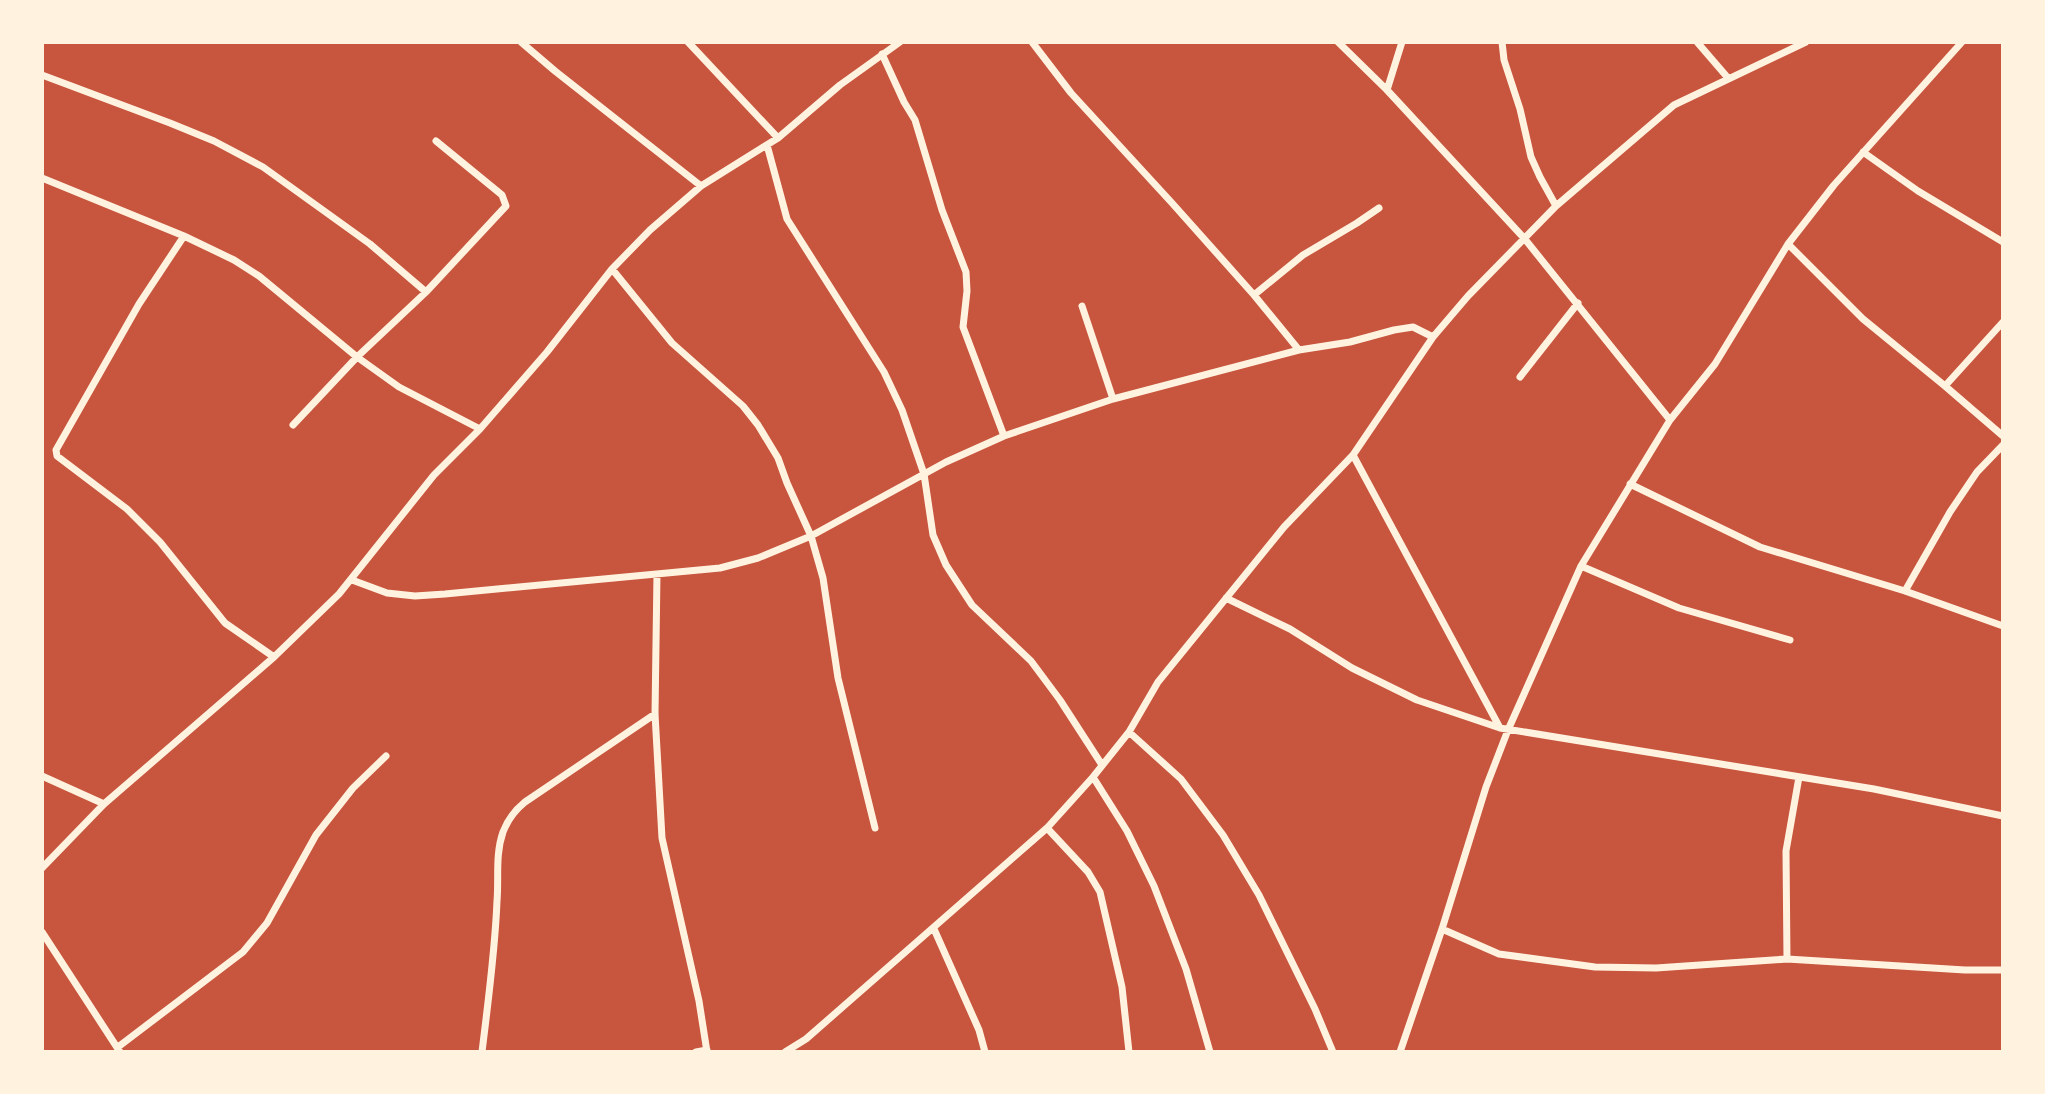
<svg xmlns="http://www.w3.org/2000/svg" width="2045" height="1094" viewBox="0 0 2045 1094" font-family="Merriweather,serif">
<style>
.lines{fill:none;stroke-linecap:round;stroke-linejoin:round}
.minor{stroke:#fff3e0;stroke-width:7}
</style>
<rect width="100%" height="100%" fill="#c8553d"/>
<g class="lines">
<path class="minor" d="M521,42l34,29 146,115
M688,42l90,96
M1032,42l39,51 101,110 82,92 45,55
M1338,42l49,48 137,148 146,182
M1502,42l2,18 16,49 11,48 9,20 16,29
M1697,42l31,36
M882,54l22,48 11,18 27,90 24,62 1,19 -4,36 41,109
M42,75l128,48 44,18 49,26 107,77 56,48
M1387,90l15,-48
M767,145l20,74 97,153 18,38 22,64 9,61 13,30 26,40 59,56 29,39 42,65
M1863,152l55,39 85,51
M42,178l142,58 50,24 25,16 98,81 42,30 81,42
M184,236l-45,68 -83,146 1,6 70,53 33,33 65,81 49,34
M1788,244l75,75 82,67 58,50
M612,269l60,74 71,63 15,19 20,33 9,25 24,53 12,42 15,100 37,150
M1254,295l49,-40 54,-32 22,-15
M1082,306l31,93
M1520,377l58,-74
M1945,386l58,-64
M293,425l64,-68 69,-65 80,-86 -4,-11 -66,-54
M1353,455l147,273 374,61 129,27
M1630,484l130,63 145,44 98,35
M1581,566l98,42 111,32
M657,574l-2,140 7,124 37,163 8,51
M352,580l35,13 28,3 30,-2 275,-26 38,-10 53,-22 135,-74 58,-26 109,-37 186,-49 51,-8 44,-12 19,-3 20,10
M1905,591l45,-79 27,-40 26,-27
M1226,598l64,31 62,39 65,32 83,28
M1129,732l52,47 42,56 36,60 56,114 18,43
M42,776l62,28
M1093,777l34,54 27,55 32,83 24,83
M1047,828l41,44 12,20 22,95 7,65
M42,868l62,-64 170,-147 65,-63 95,-119 46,-46 67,-77 65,-83 38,-39 51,-44 77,-48 62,-53 60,-43
M934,929l45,101 6,22
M1442,929l57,25 96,13 61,1 131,-9 178,11h38
M42,932l78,120
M1787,959l-1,-108 13,-74
M118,1047l125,-95 24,-29 49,-88 37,-47 33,-32
M482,1052c6,-50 13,-100 15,-151 2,-23 -2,-46 6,-69 5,-13 12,-22 22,-30l130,-88
M696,1052l11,-2
M785,1052l21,-13 241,-211 46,-51 36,-45 29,-50 126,-155 69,-72 80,-118 35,-41 88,-90 118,-101 132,-63
M1400,1052l42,-123 44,-142 22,-57 73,-164 89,-146 45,-56 73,-120 46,-59 128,-143"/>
</g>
<rect width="2045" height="1094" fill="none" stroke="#fff3e0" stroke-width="88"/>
</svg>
